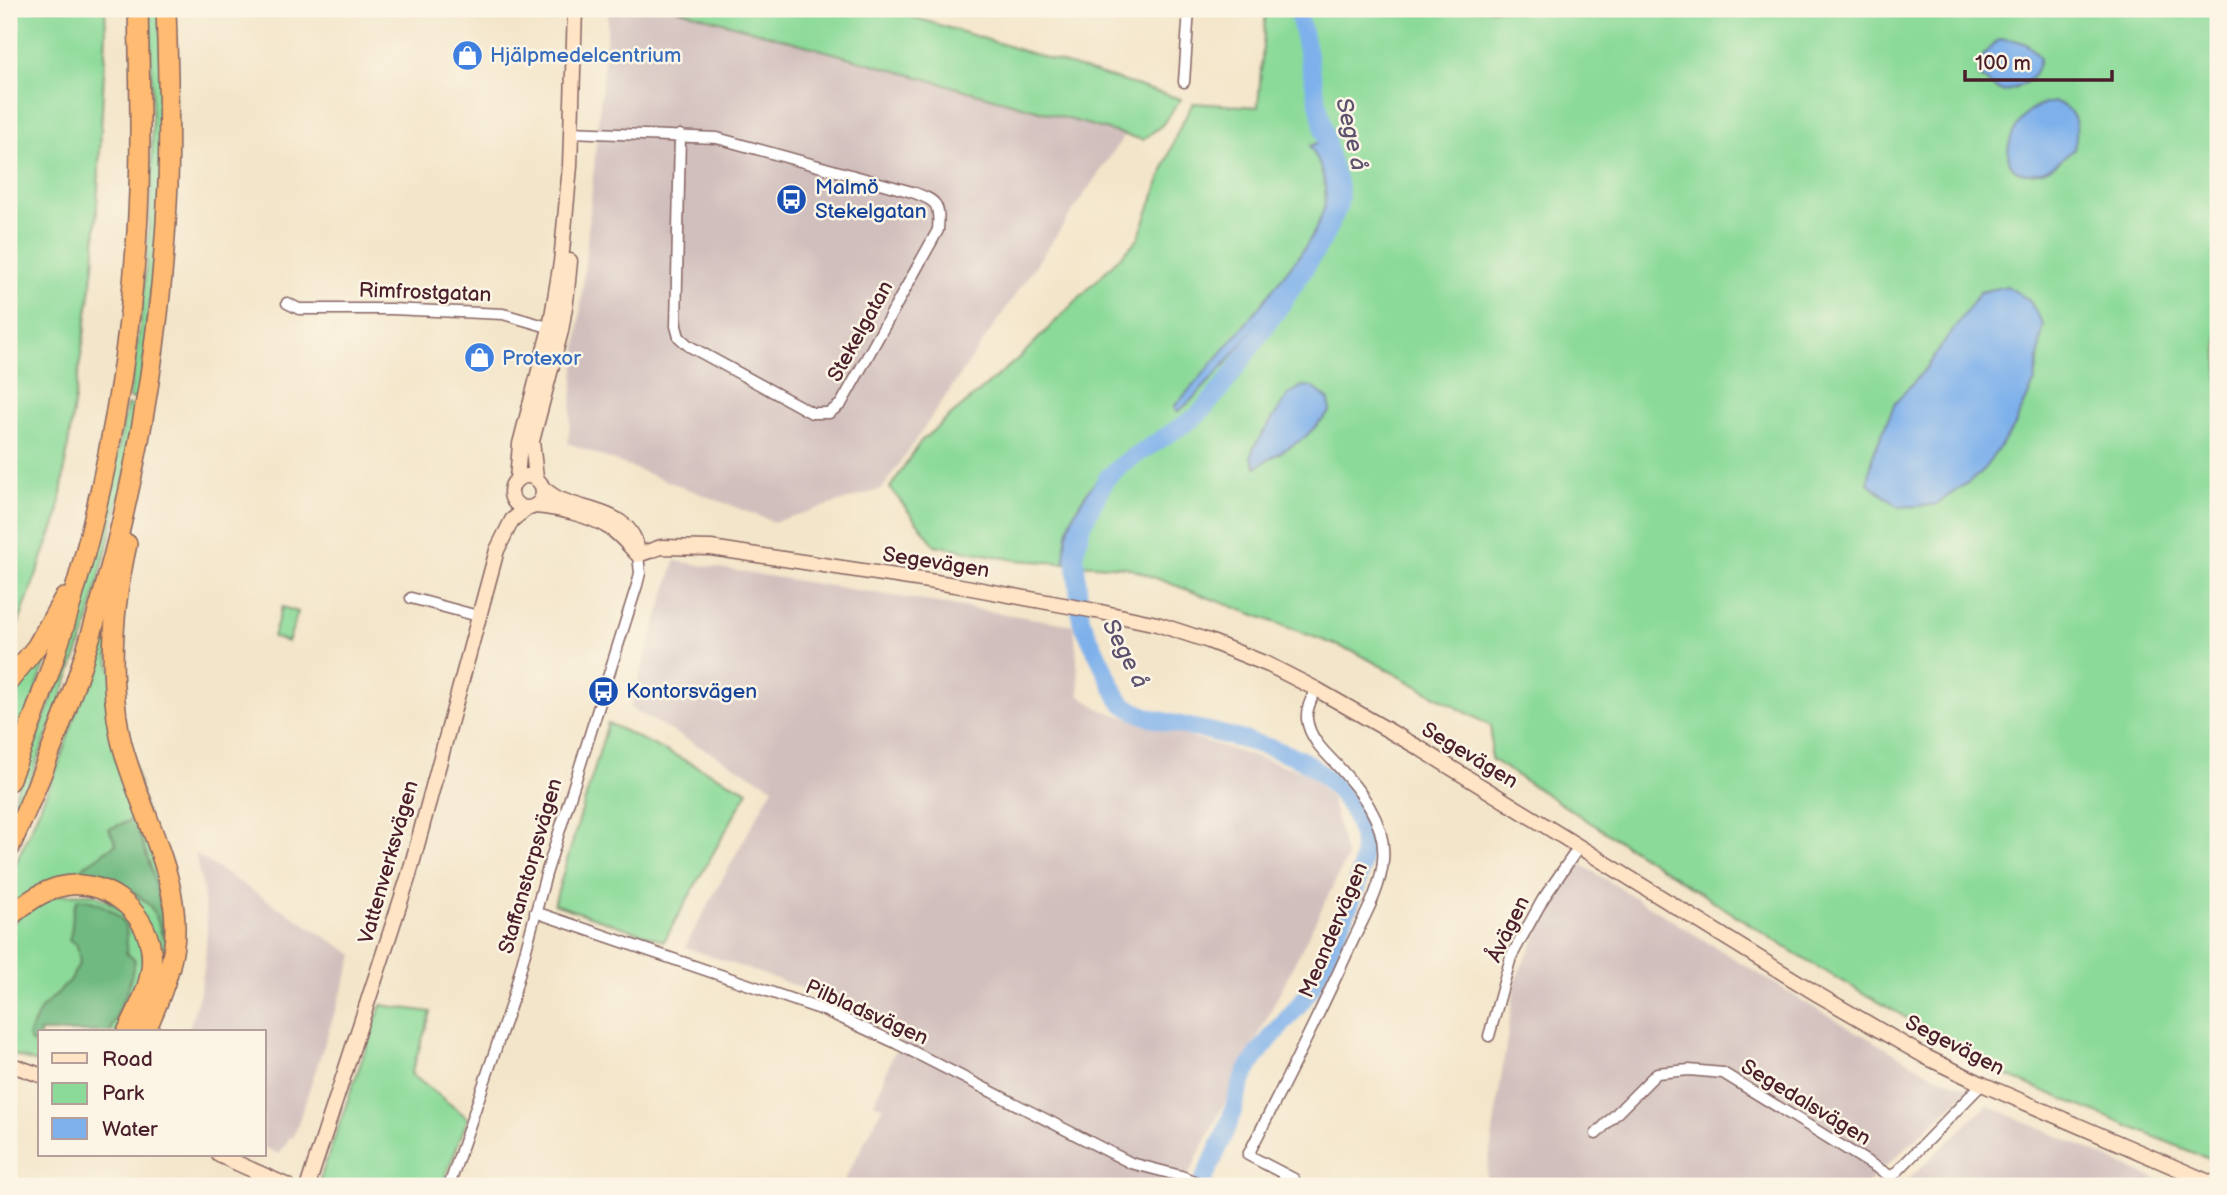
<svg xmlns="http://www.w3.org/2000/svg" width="2227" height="1195" viewBox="0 0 2227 1195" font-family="'Balsamiq Sans',sans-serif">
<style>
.industrial{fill:#d1bfbd}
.green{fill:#8bda99;stroke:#6a7c62;stroke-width:2}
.forest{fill:#70ba81;stroke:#5d6c56;stroke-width:2}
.water{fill:#7eb1eb;stroke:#64688b;stroke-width:2}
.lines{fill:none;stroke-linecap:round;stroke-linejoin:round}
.river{stroke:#7eb1eb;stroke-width:18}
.street-casing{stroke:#856462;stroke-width:13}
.secondary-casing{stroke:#856462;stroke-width:17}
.highway-casing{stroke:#856462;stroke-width:22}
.street{stroke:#fff;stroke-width:10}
.secondary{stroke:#ffe4c6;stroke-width:14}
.highway{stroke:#febb71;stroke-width:19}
.labels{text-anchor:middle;stroke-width:5;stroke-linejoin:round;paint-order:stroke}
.shop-label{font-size:21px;fill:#366cbe;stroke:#fcf5e5;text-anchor:start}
.transit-label{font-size:21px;fill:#164399;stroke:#fcf5e5;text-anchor:start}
.street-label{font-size:21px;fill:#4a1f2b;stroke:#fcf5e5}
.water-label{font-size:23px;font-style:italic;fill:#5c526e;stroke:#fcf5e5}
</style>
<rect width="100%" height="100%" fill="#fcf5e5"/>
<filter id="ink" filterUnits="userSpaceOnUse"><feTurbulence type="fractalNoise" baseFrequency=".0143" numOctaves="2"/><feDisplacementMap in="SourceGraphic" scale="14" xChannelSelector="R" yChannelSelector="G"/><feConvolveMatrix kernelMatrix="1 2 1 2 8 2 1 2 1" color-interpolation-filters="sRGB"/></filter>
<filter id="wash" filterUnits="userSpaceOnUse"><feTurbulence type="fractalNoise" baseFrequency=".00686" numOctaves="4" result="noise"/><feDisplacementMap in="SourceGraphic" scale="28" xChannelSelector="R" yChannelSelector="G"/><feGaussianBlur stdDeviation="1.57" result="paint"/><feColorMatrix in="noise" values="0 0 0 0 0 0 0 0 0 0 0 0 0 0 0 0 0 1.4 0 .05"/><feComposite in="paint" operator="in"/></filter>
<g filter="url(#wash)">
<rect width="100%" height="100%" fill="#f3e5c9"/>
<path class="industrial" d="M609,9h67l449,126 -243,354 -108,33 -206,-79z
M675,561l399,64 6,71 22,14 206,63 23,25 16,60 -164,328h-330l-9,-5 39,-74 -9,-4 19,-48 13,-23 -50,-25 -171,-60 88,-160 -143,-79z
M195,854l159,101 -61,183 -3,-1 -11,17 -15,-7v-115h-76l11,-37 6,-32 2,-37 -4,-36z
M1574,860l237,146 117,66 41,17 -104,97h-380l31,-208z
M1987,1105l184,81h-270z"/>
<path class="green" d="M9,9h96l1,24 -12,233 -36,249 -44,121 -5,4z
M149,9h12l2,151 -23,239 -11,-1c23,-129 27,-259 20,-389z
M676,9h211l294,90 -19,26 -19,15z
M1266,9h952v1154l-208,-86 -203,-116 -316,-202v-33l-134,-73 -231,-86 -110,-7 -81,-15 -45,-57 31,-47 100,-85 117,-117 39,-106 16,-30 65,4z
M127,405l11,2 -7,45 -45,179 -77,206v-27l48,-125 36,-116z
M113,601l-5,55 59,244 -3,72 -8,-29 -71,-65 -76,33v-32l50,-116z
M65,606l-56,162v-80z
M282,607l16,5 -10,30 -15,-5z
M608,723l140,68 -84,150 -110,-37z
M94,894l28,16 21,34 1,30 -23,58h-81v32l-31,-11v-126l10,-10 37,-22z
M381,1005l50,7 -20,62 57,44 -26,68h-117l-5,-7z"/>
<path class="forest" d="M133,819c10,23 36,96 29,117 -2,-7 -4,-16 -7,-22 -13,-25 -53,-37 -79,-42l40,-28 -7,-15z
M78,899c17,1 42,11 48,30 2,7 0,16 0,24l9,7 -7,29 -18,43h-70v17l-10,-8 -2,-6 13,-26 29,-28 10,-19 -3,-17 -8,-5c6,-14 0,-28 9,-41z"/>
<path class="water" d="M2001,39c19,0 29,4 39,20 -4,21 -17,27 -36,33l-11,-5 -15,-12c1,-17 9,-27 23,-36z
M2055,102c23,7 24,27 19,47 -11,9 -22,21 -37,23 -47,9 -29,-52 1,-66 5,-2 12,-3 17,-4z
M1320,142c4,14 15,37 15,51 2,38 -124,197 -158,219l-3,-5c36,-40 70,-80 103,-123 18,-23 40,-48 47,-77 5,-20 -4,-45 -14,-61z
M2007,286l22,14 14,24 -8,57 -21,46 -34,47 -45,31 -36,2 -31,-24 5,-28 22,-52 32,-36 53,-75z
M1302,386l11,1 16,13 1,12 -26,26 -48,29 -5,-11 3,-9 34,-52z
M1127,451l3,4c-36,28 -57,59 -60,106l-5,-1c-4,-45 31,-83 62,-109z"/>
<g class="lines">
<path class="river" d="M1200,1186c10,-20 21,-41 29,-63 6,-16 8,-34 17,-50 16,-30 42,-52 62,-80 12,-17 19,-38 28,-57 23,-51 45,-94 4,-143 -12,-14 -24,-26 -40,-34 -22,-10 -63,-21 -87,-27 -28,-7 -73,-11 -94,-32l-38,-80 -6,-66 7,-29 25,-47 17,-15 73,-47 25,-28 64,-90 35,-55 17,-35 2,-13 -3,-17 -7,-20 -32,-149"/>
</g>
</g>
<g filter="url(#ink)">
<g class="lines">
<defs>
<path id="street" d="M1184,82l5,-73
M570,132l147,6 195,54c25,9 28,11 26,38l-97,174 -12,9h-17l-123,-67 -10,-9 -3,-11 4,-191
M287,303l12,6h92l112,5 52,15
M411,598l67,18
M535,912l291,99 68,31 237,121 50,13 25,10
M1489,1036l22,-79 32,-58 36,-52
M1596,1134l61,-61 32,-3 34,3 169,104
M1294,1179l-46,-24c35,-68 69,-136 101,-206 12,-27 32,-58 34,-89 4,-38 -24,-71 -48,-97 -12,-12 -26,-26 -28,-44 -1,-11 5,-21 9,-30
M449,1186l63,-185 34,-127 91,-289 3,-12 -2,-18
M1883,1186l99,-102"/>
<path id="secondary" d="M511 492a16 16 0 1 1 32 0a16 16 0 1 1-32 0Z
M536,478l-4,-37 29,-110 5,-30 4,-40
M517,479l3,-35 30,-116 11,-66 9,-96 5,-157
M543,488c6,5 12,10 19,12 31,13 73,13 76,55
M535,506c24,2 55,9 75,22 11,7 19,18 28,27
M638,555l23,-8 50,1 244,37 141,26 61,13 52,17 60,24 47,24 105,60 396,245 109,63 56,27 236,102
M9,1064l31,11
M219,1155l69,31
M309,1182l100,-307 88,-325 15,-30 14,-11"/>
<path id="highway" d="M127,544c-14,62 -19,129 -7,192 15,69 66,144 53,216 -5,28 -16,54 -28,80
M9,681l28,-35 27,-48
M9,781c69,-170 114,-351 127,-534 6,-79 4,-159 2,-238
M9,849c96,-207 150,-437 159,-665 2,-59 0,-117 -2,-175
M9,917c15,-13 31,-25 50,-30 43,-11 86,21 92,63 4,29 -12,57 -24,82"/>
</defs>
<use href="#street" class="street-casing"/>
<use href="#secondary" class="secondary-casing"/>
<use href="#highway" class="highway-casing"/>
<use href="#street" class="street"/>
<use href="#secondary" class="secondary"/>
<use href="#highway" class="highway"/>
</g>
</g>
<defs>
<symbol id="shop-disc" viewBox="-11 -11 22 22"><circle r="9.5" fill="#3f7fe0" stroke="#fcf5e5"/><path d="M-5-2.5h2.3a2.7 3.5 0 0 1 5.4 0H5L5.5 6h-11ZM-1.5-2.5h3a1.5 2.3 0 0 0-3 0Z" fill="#fff"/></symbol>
<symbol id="bus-disc" viewBox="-11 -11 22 22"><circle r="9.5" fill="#1a4fb4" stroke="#fcf5e5"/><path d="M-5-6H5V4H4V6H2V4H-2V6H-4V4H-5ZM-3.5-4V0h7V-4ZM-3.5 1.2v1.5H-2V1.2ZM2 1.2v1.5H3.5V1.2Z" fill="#fff"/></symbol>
</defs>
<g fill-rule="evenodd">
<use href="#shop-disc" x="450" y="38" width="35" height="35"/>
<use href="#bus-disc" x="774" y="182" width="35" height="35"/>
<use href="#shop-disc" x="462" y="340" width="35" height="35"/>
<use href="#bus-disc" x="586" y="674" width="35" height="35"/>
</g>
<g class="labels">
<g class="shop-label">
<text x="490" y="62">Hjälpmedelcentrium</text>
<text x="502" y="365">Protexor</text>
</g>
<g class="transit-label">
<text x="815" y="194">Malmö<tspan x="815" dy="24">Stekelgatan</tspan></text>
<text x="626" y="698">Kontorsvägen</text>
</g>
<g class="street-label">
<text transform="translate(425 292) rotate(2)" y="7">Rimfrostgatan</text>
<text transform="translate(860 331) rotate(-61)" y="7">Stekelgatan</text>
<text transform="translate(936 562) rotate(9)" y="7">Segevägen</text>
<text transform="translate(1470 755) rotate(31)" y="7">Segevägen</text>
<text transform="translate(388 862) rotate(-74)" y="7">Vattenverksvägen</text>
<text transform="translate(530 866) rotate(-74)" y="7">Staffanstorpsvägen</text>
<text transform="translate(1508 929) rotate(-64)" y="7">Åvägen</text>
<text transform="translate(1333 930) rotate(-67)" y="7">Meandervägen</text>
<text transform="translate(867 1012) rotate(24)" y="7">Pilbladsvägen</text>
<text transform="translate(1955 1045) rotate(27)" y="7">Segevägen</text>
<text transform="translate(1806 1102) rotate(31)" y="7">Segedalsvägen</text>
</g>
<g class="water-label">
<text transform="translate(1352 134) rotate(77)" y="8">Sege å</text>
<text transform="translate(1126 653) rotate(63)" y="8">Sege å</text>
</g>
</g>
<rect width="2227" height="1195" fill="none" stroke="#fcf5e5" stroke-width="35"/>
<rect x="38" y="1030" width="228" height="126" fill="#fcf5e5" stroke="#b59f9b" stroke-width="2"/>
<rect x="52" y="1053" width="35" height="10" fill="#ffe4c6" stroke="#b59f9b" stroke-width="2"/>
<text x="102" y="1066" font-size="21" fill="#4a1f2b">Road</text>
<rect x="52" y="1083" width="35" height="21" fill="#8bda99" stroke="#b59f9b" stroke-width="2"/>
<text x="102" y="1100" font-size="21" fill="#4a1f2b">Park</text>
<rect x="52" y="1118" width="35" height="21" fill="#7eb1eb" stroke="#b59f9b" stroke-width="2"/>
<text x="102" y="1136" font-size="21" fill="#4a1f2b">Water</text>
<path d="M1965 70v10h147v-10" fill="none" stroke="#4a1f2b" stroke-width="3.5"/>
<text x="1975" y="70" font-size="21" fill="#4a1f2b" stroke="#fcf5e5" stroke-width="5" paint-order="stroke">100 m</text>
</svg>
